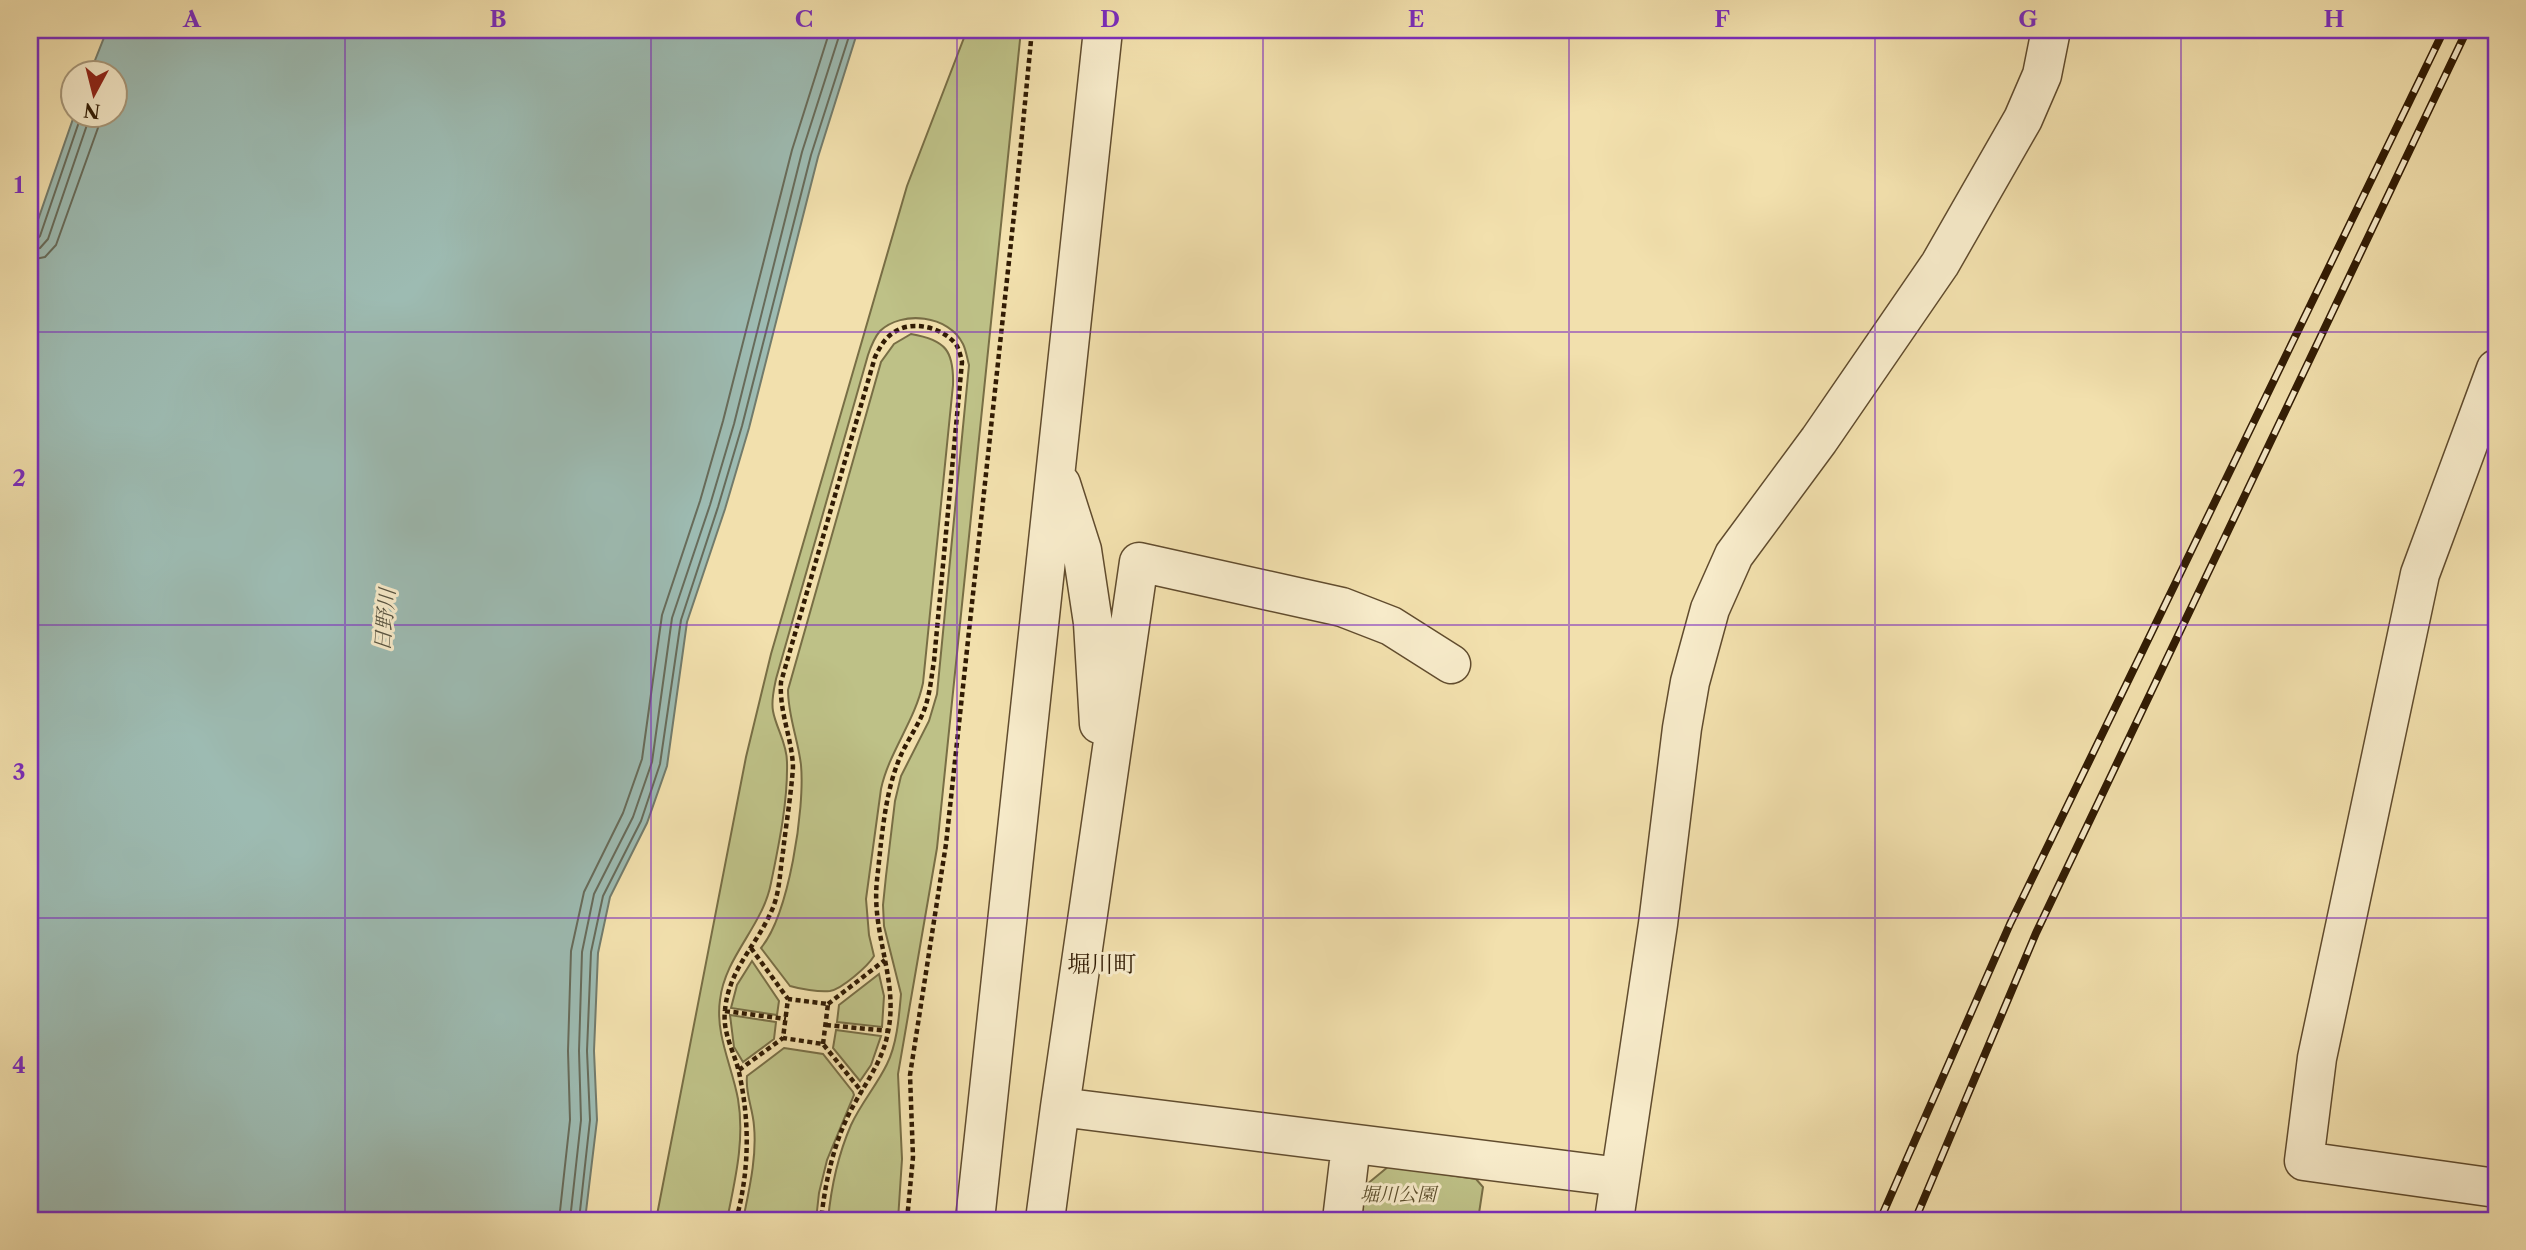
<svg xmlns="http://www.w3.org/2000/svg" width="2526" height="1250" viewBox="0 0 2526 1250" font-family="'Libre Caslon Text','Noto Serif JP',serif">
<style>
.green{fill:#bec187;stroke:#786e45;stroke-width:2}
.water{fill:#9dbbb2;stroke:#727b6c;stroke-width:2}
.lines{fill:none;stroke-linecap:round;stroke-linejoin:round}
.shore{stroke:#676b5a;stroke-width:2}
.minor-casing{stroke:#614c2e;stroke-width:41}
.path{stroke:#311b03;stroke-width:4.5;stroke-dasharray:5 3.5;stroke-linecap:butt}
.minor{stroke:#f7ebca;stroke-width:38}
.rail-casing{stroke:#311b03;stroke-width:8}
.rail{stroke:#f7ebca;stroke-width:5;stroke-dasharray:16;stroke-linecap:butt}
.grid{fill:none;stroke:#7b2cbf;stroke-width:2;stroke-opacity:0.55}
.labels{text-anchor:middle;stroke-width:6;stroke-linejoin:round;paint-order:stroke}
.park-label{font-size:19px;font-style:italic;fill:#5b4d2b;stroke:#f7ebca}
.water-label{font-size:21px;font-style:italic;fill:#575340;stroke:#f7ebca}
.quarter-label{font-size:23px;fill:#311b03;stroke:#f7ebca}
.neatline{fill:none;stroke:#7b2cbf;stroke-width:2.5}
.grid-label{font-size:23px;text-anchor:middle;font-weight:bold;fill:#7b2cbf}
</style>
<rect width="100%" height="100%" fill="#f2e0ad"/>
<filter id="stains"><feTurbulence type="fractalNoise" baseFrequency=".00286" numOctaves="4"/><feColorMatrix values="0 0 0 0 .2 0 0 0 0 .09 0 0 0 0 .02 0 0 0 .5 -.17"/></filter>
<radialGradient id="worn" r=".72"><stop offset=".6" stop-color="#630" stop-opacity="0"/><stop offset="1" stop-color="#630" stop-opacity=".3"/></radialGradient>
<path class="green" d="M967,30h54l-84,818 -39,226 4,85 -4,61h-70c3,-32 10,-65 23,-95 10,-22 26,-40 36,-61 10,-20 12,-47 14,-70l-17,-68 -1,-21 3,-29 9,-75 6,-25 28,-55 8,-27 32,-329c-2,-7 -3,-15 -6,-21 -14,-29 -61,-34 -83,-13 -6,7 -9,15 -12,24l-92,324c-2,10 -5,21 -3,32 3,17 14,32 14,51 1,39 -8,82 -16,121 -8,43 -46,73 -51,117 -5,34 12,66 18,99 7,41 -3,81 -11,121h-71l90,-463 25,-103 136,-468z
M911,334c35,6 43,17 42,51l-30,298c-8,38 -34,69 -42,106l-15,110 3,36 5,21c-6,10 -32,33 -44,35 -12,1 -30,-2 -40,-5l-29,-38c28,-34 44,-139 40,-183 -3,-26 -13,-49 -13,-75l93,-328 13,-18z
M752,961l27,40 -2,14 -46,-7 6,-23z
M879,974l5,22 -2,31 -45,-5 2,-17z
M730,1015l46,7 -2,17 -31,23 -9,-15z
M836,1030l45,6 -10,29 -11,16 -27,-33z
M784,1048l39,6 30,38 1,3 -27,65 -8,33 -3,27h-73c6,-30 14,-63 11,-94 -1,-17 -9,-33 -7,-50z
M1389,1166l87,13 7,8 -5,33h-117l5,-35z"/>
<path class="water" d="M107,30h751l-40,127 -69,271 -24,81 -38,113 -20,144 -20,57 -37,74 -12,56 -4,98 3,69 -12,100h-555v-977l44,-127h42v-42l-26,-1z"/>
<g class="lines">
<path class="shore" d="M30,241l6,-1 4,-4 41,-120
M30,250l10,-2 8,-9 42,-123
M30,260l15,-3 11,-12 43,-120 1,-9
M559,1220l11,-100 -2,-69 3,-100 13,-59 39,-79 19,-54 20,-144 38,-114 23,-80 69,-271 38,-120
M570,1220l11,-100 -2,-69 3,-99 12,-58 39,-77 19,-55 20,-144 38,-113 24,-81 68,-272 39,-122
M579,1220l11,-100 -3,-69 4,-99 12,-56 38,-75 19,-57 21,-144 37,-113 24,-81 69,-271 40,-125"/>
<defs>
<path id="minor" d="M2496,369l-76,205 -103,484 -13,103 192,27
M1061,484l21,66 11,73 6,101
M1060,1107l79,-545 203,45 49,19 60,38
M975,1220l128,-1190
M1045,1220l15,-113 560,70
M1342,1220l9,-75
M1614,1220l44,-296 24,-196 8,-46 20,-73 24,-54 85,-115 121,-176 83,-145 19,-44 9,-45"/>
</defs>
<use href="#minor" class="minor-casing"/>
<path class="path" d="M751,948l37,51
M828,1004l57,-44
M725,1011l61,8
M826,1025l63,6
M823,1044l5,-40 -40,-5 -5,39 40,6 39,48
M739,1070l44,-32
M736,1220c13,-47 14,-95 4,-143 -4,-23 -18,-42 -15,-67 4,-43 34,-66 49,-105 6,-17 6,-35 9,-53 3,-28 8,-56 10,-85 -1,-29 -14,-55 -12,-85l94,-325c5,-10 10,-20 21,-26 18,-11 49,-3 61,15 2,4 4,11 5,16l-28,299c-3,18 -4,35 -11,52 -8,18 -20,34 -26,52 -13,34 -16,80 -20,115 -6,54 22,100 11,152 -6,33 -27,56 -41,86 -15,32 -22,67 -26,102
M907,1220l6,-63 -3,-82 36,-231 70,-648 16,-166"/>
<use href="#minor" class="minor"/>
<defs>
<path id="rail" d="M1880,1220l130,-296 434,-894
M1915,1220l121,-287 431,-903"/>
</defs>
<use href="#rail" class="rail-casing"/>
<use href="#rail" class="rail"/>
</g>
<path class="grid" d="M345,30v1190M651,30v1190M957,30v1190M1263,30v1190M1569,30v1190M1875,30v1190M2181,30v1190M30,332h2466M30,625h2466M30,918h2466"/>
<g class="labels">
<g class="park-label">
<text x="1398" y="1201">堀川公園</text>
</g>
<g class="water-label">
<text transform="translate(385 620) rotate(-85)" y="7">日野川</text>
</g>
<g class="quarter-label">
<text x="1102" y="972">堀川町</text>
</g>
</g>
<rect width="2526" height="1250" fill="none" stroke="#f2e0ad" stroke-width="77"/>
<g transform="translate(94 94) rotate(187)"><circle r="33" fill="#f7ebca" stroke="#a8987a" stroke-width="2"/>
<path d="M0-5L12 26L0 18L-12 26Z" fill="#8f2418"/>
<text y="-10" font-size="19" font-weight="bold" text-anchor="middle" fill="#311b03">N</text>
</g>
<rect x="38" y="38" width="2450" height="1174" class="neatline"/>
<g class="grid-label">
<text x="192" y="27">A</text>
<text x="498" y="27">B</text>
<text x="804" y="27">C</text>
<text x="1110" y="27">D</text>
<text x="1416" y="27">E</text>
<text x="1722" y="27">F</text>
<text x="2028" y="27">G</text>
<text x="2334" y="27">H</text>
<text x="19" y="193">1</text>
<text x="19" y="486">2</text>
<text x="19" y="780">3</text>
<text x="19" y="1073">4</text>
</g>
<rect width="100%" height="100%" filter="url(#stains)"/>
<rect width="100%" height="100%" fill="url(#worn)"/>
</svg>
